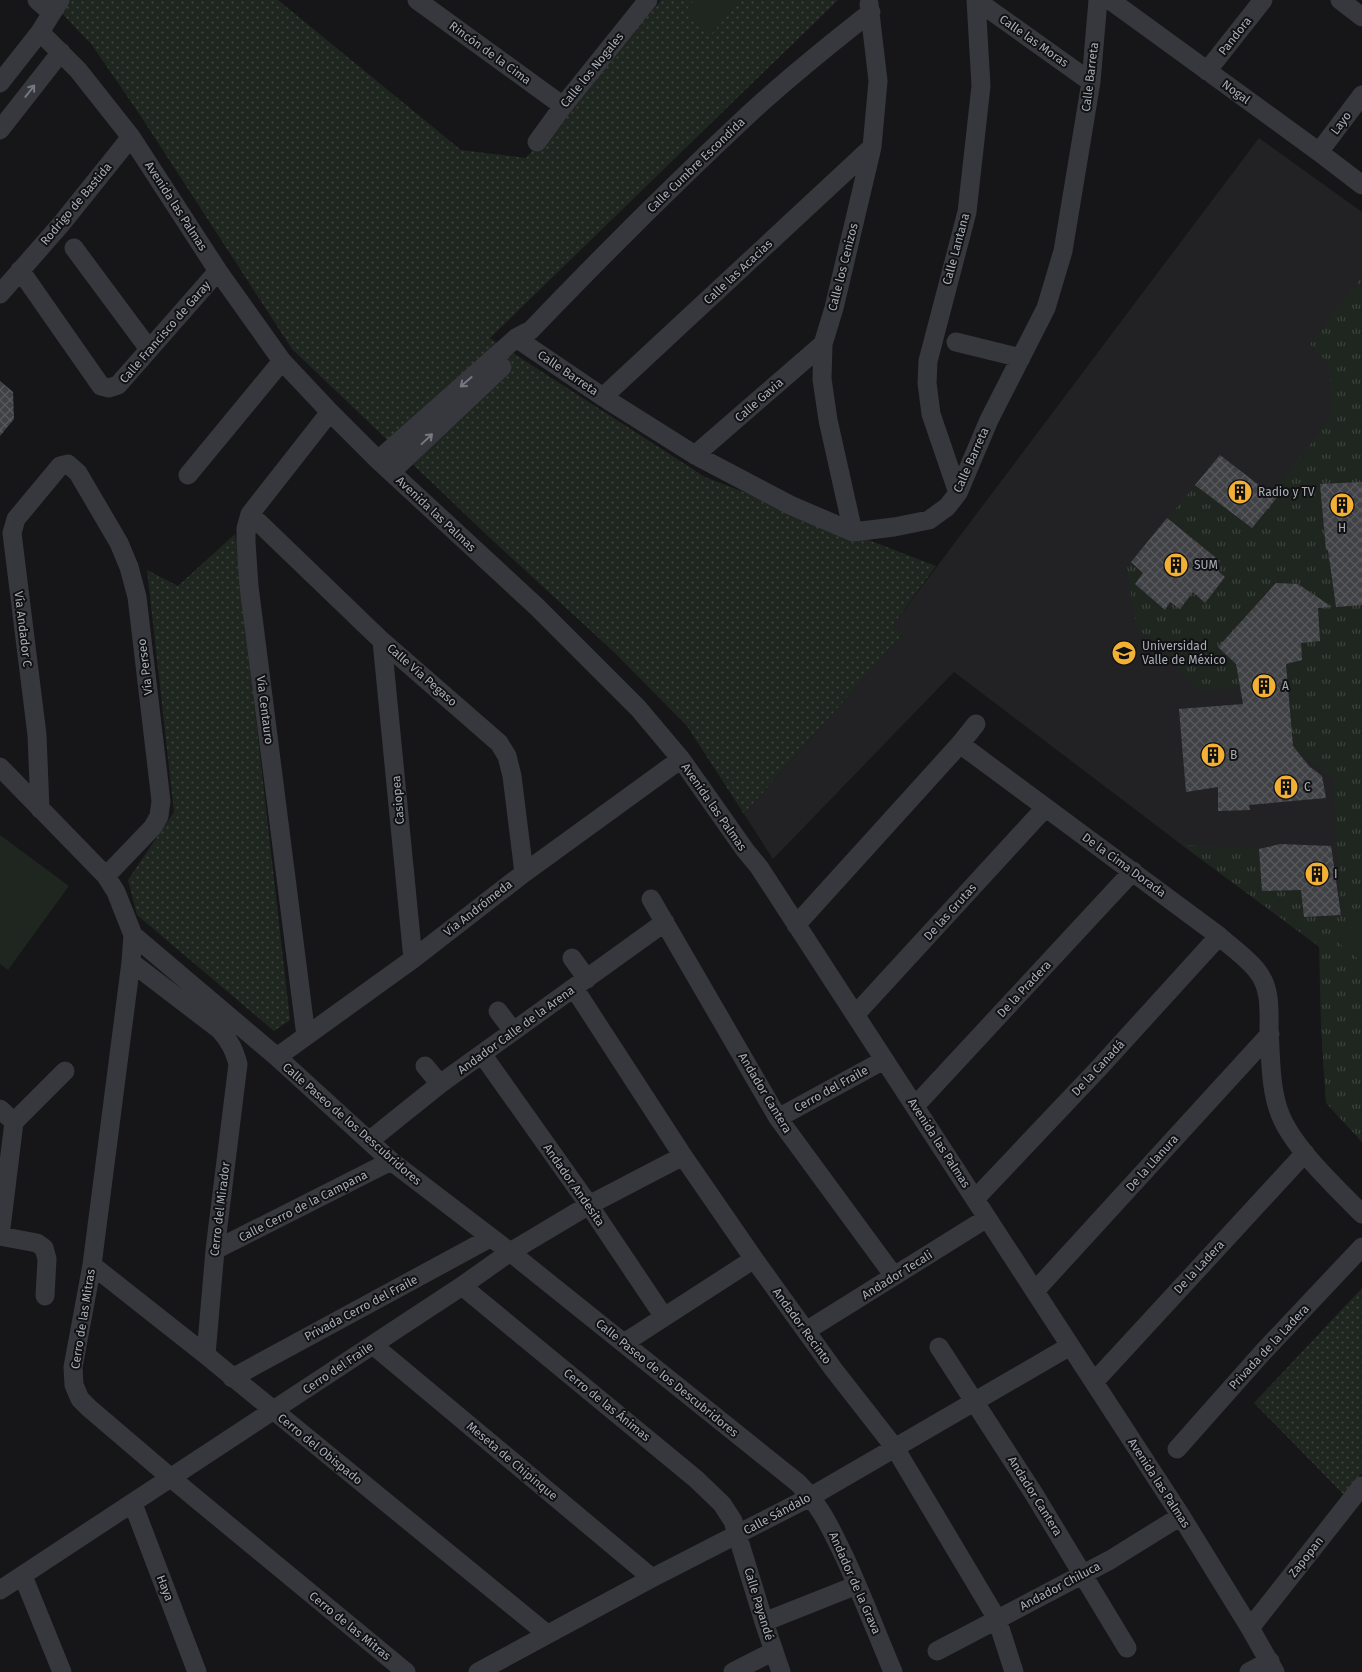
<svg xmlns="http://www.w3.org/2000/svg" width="1362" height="1672" viewBox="0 0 1362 1672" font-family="'Fira Sans',sans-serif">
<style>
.built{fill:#222225}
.grass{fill:url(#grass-tufts)}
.park{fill:url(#park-dots)}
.garden{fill:#1e261f}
.building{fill:url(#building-cross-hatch)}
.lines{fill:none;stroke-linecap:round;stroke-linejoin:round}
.minor{stroke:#37383d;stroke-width:19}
.oneway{stroke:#757881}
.labels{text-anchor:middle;stroke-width:4;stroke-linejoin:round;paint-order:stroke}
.street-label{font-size:12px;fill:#a8adb8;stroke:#111113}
.poi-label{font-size:12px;fill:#a8adb8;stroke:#111113;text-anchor:start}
</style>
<defs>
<pattern id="grass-tufts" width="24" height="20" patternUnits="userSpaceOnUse" patternTransform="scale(1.25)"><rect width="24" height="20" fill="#1e261f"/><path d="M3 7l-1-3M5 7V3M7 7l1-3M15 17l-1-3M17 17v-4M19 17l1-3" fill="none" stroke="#3c433d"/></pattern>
<pattern id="park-dots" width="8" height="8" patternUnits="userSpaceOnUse" patternTransform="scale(1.25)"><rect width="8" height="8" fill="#1e261f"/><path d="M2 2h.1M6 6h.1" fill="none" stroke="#3c433d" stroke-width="1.8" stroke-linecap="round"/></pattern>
<pattern id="building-cross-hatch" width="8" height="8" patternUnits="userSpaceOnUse" patternTransform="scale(1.25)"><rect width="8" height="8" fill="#404145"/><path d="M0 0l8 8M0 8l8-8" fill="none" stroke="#595a5e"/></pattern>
</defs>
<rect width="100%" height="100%" fill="#161618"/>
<path class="built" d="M1259,138l103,74v930l-36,-39 -5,-76 -2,-80 -137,-102 -228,-173 -181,187 -29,-45 159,-180 -10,-9z"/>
<path class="grass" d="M1362,277v865l-36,-39 -5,-76 -1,-80 -138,-102 77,4 3,42h25l-4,-38 15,3 6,61 37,-2 -8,-136 -40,-33 -7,-82 16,-4 -1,-17 19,-2 -3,-44 -19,-13 -22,-1 -40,81 4,24 -41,2 -63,-64 -9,-59 93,-112 40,31 15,3 57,-72 -3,-53 -19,-20z"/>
<path class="park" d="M48,0h230l183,150 65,8 135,-158h177l-348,338 215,139 231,89 -43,59 10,9 -159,180 -57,-88 -72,-73 -125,-115 -198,-189 -152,-234 -48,-70 -36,-38z
M235,534l55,486 -16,11 -137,-116 -9,-35 46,-68 -27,-242 31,16z
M1362,1288v185l-17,23 -91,-93z"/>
<path class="garden" d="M694,0h46l-31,37 -25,-24z
M0,835l69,51 -61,84 -8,-6z
M1362,905v57l-28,-23z"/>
<path class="building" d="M0,381l13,11 1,27 -14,17z
M1220,455l40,31 14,3 5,6 -27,33 -57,-43z
M1362,482v123l-26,2 -8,-57h-2l-6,-66z
M1167,518l53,43 -5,7 10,9 -20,26 -12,-11 -13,17 -10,-7 -5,8 -30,-26 8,-11 -12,-11z
M1276,583l22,1 34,23 -14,1 2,33 -19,2 1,17 -16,4 7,82 16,20 13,10 4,22 -77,7 1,5 -32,1v-24l-32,5 -7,-83 64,-5 -7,-40 -18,-17z
M1280,844l51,2 10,69 -37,2 -3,-27 -39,1 -3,-42z"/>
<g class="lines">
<path class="minor" d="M37,0l15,13
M417,0l146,106
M976,0l115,82
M1110,0l209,152 43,33
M1340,0l22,17
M40,32l38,38 53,67 87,134 64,90 48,51 48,48 159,147 101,101 43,51 64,91 14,17 422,649 69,112 25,44
M1207,71l56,-71
M0,83l40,-51 20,-32
M0,130l61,-78
M537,142l26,-36 85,-106
M1319,152l43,-57
M74,248l75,101
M20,270l81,116 8,2 9,-3 100,-114
M0,294l62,-71 69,-86
M516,338l87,59 92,58 95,50 63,27 41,-5 35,-7 18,-13 11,-14 31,-73 57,-112 17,-57 28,-169 7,-82
M956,342l65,16
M603,397l269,-250
M695,455l128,-111
M378,460l138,-122 15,-8c71,-74 143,-146 218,-216 39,-36 80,-69 122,-102
M391,472l111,-105
M188,475l94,-114
M958,493l-27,-79 -4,-31 1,-22 39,-149 14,-126 -5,-86
M250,514l132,127 117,102 8,13 5,20 12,97
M853,532l-25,-112 -6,-41 1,-35 11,-36 38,-161 6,-66 -9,-77
M382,641l31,318
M960,744l259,192c12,11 30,23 39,36 13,17 11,39 11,59 2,27 1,58 11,83 13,34 57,74 82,100
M0,767l106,109 10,16 17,43 144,122 114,104 119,91 288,231c23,23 33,46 47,75 17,37 32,76 48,114
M40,809l-3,-74 -25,-202 4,-14 44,-53 8,-2 10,9 41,70 10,24 8,30 24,204 -2,15 -6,11 -47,49
M651,899l127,219 116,158
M796,925l164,-181 16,-20
M133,935l-2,27 -39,303 -19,102 1,18 6,14 9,9 82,70 235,194
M572,958l15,21
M131,962l89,68c10,11 14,20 18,34l-23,186 -9,105
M574,988l109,168 71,103 80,111 61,78 102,171 17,53
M498,1011l15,20
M855,1015l190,-207
M306,1036l-57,-450 -3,-44v-14l4,-14 80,-102
M482,1054l107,151 75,112
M277,1057l136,-98 111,-86 157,-114
M425,1066l15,18
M915,1106l218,-235
M0,1109l14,13
M778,1118l106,-58
M369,1141l71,-57 225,-162
M975,1199l124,-131 120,-132
M215,1250l176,-89
M92,1265l114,90 341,279
M462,1286l234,193 26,25 11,17 31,101 17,50
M1035,1291l235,-257
M45,1296l2,-37 -3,-11 -7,-5 -37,-7 14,-114 51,-51
M806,1331l181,-113
M624,1343l130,-84
M373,1345l279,233
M939,1347l95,147 93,154
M232,1378l258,-140
M1094,1382l211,-229
M1177,1449l86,-97 99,-105
M133,1504l64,168
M23,1576l39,96
M0,1590l462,-304 48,-34 79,-47 94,-49
M764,1622l93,-37
M1250,1628l112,-142
M937,1651l173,-91 71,-44
M478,1672l174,-94 160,-82 258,-150
M733,1672l41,-21
M1249,1672l21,-11"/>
</g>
<defs><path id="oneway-shaft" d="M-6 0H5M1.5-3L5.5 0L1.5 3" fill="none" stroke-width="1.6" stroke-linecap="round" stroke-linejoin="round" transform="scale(1.25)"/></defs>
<g class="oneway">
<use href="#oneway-shaft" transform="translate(30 91) rotate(-52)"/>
<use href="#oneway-shaft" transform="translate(466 382) rotate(139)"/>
<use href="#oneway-shaft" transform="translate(427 439) rotate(-43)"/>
</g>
<defs>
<symbol id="building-disc" viewBox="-11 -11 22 22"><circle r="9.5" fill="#f2b134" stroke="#111113"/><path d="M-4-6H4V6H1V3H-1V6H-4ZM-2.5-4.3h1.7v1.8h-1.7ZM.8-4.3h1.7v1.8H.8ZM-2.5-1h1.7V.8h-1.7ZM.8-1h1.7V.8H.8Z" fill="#111"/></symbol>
<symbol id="university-disc" viewBox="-11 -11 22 22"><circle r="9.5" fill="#f2b134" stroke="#111113"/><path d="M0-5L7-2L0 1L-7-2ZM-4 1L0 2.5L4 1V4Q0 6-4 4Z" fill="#111"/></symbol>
</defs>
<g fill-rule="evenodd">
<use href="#building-disc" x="1226" y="478" width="28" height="28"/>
<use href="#building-disc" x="1328" y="491" width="28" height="28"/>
<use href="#building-disc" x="1162" y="551" width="28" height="28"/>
<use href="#university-disc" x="1110" y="639" width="28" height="28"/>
<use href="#building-disc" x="1250" y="672" width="28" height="28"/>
<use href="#building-disc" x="1199" y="741" width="28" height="28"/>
<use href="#building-disc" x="1272" y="773" width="28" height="28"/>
<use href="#building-disc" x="1303" y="860" width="28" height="28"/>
</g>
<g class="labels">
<g class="street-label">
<text transform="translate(1235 36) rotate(-52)" y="4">Pandora</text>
<text transform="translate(1034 41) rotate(35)" y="4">Calle las Moras</text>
<text transform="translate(490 53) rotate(36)" y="4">Rincón de la Cima</text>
<text transform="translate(592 70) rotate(-51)" y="4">Calle los Nogales</text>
<text transform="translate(1090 77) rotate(-83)" y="4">Calle Barreta</text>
<text transform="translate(1236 92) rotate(36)" y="4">Nogal</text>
<text transform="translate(1341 123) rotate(-53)" y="4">Layo</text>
<text transform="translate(696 165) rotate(-44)" y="4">Calle Cumbre Escondida</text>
<text transform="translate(76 204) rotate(-50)" y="4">Rodrigo de Bastida</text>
<text transform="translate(176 206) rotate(57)" y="4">Avenida las Palmas</text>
<text transform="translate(956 249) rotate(-75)" y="4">Calle Lantana</text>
<text transform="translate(843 267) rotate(-76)" y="4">Calle los Cenizos</text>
<text transform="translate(738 272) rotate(-43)" y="4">Calle las Acacias</text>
<text transform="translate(165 332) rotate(-49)" y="4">Calle Francisco de Garay</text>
<text transform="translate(568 373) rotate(34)" y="4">Calle Barreta</text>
<text transform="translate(759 400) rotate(-41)" y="4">Calle Gavia</text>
<text transform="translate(971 460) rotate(-66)" y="4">Calle Barreta</text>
<text transform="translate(436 514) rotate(43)" y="4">Avenida las Palmas</text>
<text transform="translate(23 629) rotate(83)" y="4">Vía Andador C</text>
<text transform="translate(145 667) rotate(-97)" y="4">Vía Perseo</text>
<text transform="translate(422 675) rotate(41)" y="4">Calle Vía Pegaso</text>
<text transform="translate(265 710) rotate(83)" y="4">Vía Centauro</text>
<text transform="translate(398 800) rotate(-95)" y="4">Casiopea</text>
<text transform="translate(714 807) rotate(55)" y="4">Avenida las Palmas</text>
<text transform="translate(1124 865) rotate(36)" y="4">De la Cima Dorada</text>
<text transform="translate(478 908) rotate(-38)" y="4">Vía Andrómeda</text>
<text transform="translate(950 912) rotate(-48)" y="4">De las Grutas</text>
<text transform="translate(1024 989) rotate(-47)" y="4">De la Pradera</text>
<text transform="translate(516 1030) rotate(-36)" y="4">Andador Calle de la Arena</text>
<text transform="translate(1098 1068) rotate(-47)" y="4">De la Canadá</text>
<text transform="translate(831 1089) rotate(-29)" y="4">Cerro del Fraile</text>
<text transform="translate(765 1093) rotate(59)" y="4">Andador Cantera</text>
<text transform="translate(352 1124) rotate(41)" y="4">Calle Paseo de los Descubridores</text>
<text transform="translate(939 1143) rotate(57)" y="4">Avenida las Palmas</text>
<text transform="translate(1152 1163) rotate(-48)" y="4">De la Llanura</text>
<text transform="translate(574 1185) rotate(55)" y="4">Andador Andesita</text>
<text transform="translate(303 1206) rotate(-27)" y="4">Calle Cerro de la Campana</text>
<text transform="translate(220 1209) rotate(-83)" y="4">Cerro del Mirador</text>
<text transform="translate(1199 1267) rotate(-47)" y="4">De la Ladera</text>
<text transform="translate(897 1275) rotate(-32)" y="4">Andador Tecali</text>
<text transform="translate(361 1308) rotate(-28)" y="4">Privada Cerro del Fraile</text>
<text transform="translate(83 1319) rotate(-81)" y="4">Cerro de las Mitras</text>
<text transform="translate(802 1326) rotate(54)" y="4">Andador Recinto</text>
<text transform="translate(1269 1347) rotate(-47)" y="4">Privada de la Ladera</text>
<text transform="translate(338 1368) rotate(-34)" y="4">Cerro del Fraile</text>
<text transform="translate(667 1378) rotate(39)" y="4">Calle Paseo de los Descubridores</text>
<text transform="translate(607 1405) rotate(39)" y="4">Cerro de las Ánimas</text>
<text transform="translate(320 1449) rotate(39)" y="4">Cerro del Obispado</text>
<text transform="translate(512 1461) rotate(40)" y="4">Meseta de Chipinque</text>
<text transform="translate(1159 1483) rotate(57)" y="4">Avenida las Palmas</text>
<text transform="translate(1035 1496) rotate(58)" y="4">Andador Cantera</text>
<text transform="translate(777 1514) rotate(-28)" y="4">Calle Sándalo</text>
<text transform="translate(1306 1557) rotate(-52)" y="4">Zapopan</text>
<text transform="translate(855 1583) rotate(66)" y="4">Andador de la Grava</text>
<text transform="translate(1060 1586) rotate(-28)" y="4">Andador Chiluca</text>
<text transform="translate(165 1588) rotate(69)" y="4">Haya</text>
<text transform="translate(759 1604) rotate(73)" y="4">Calle Payandé</text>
<text transform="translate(350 1626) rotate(39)" y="4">Cerro de las Mitras</text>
</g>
<g class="poi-label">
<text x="1258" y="496">Radio y TV</text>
<text x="1342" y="532" text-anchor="middle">H</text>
<text x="1194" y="569">SUM</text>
<text x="1142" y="650">Universidad<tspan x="1142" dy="14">Valle de México</tspan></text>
<text x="1282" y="690">A</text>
<text x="1230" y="759">B</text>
<text x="1304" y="791">C</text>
<text x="1334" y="878">I</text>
</g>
</g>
</svg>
